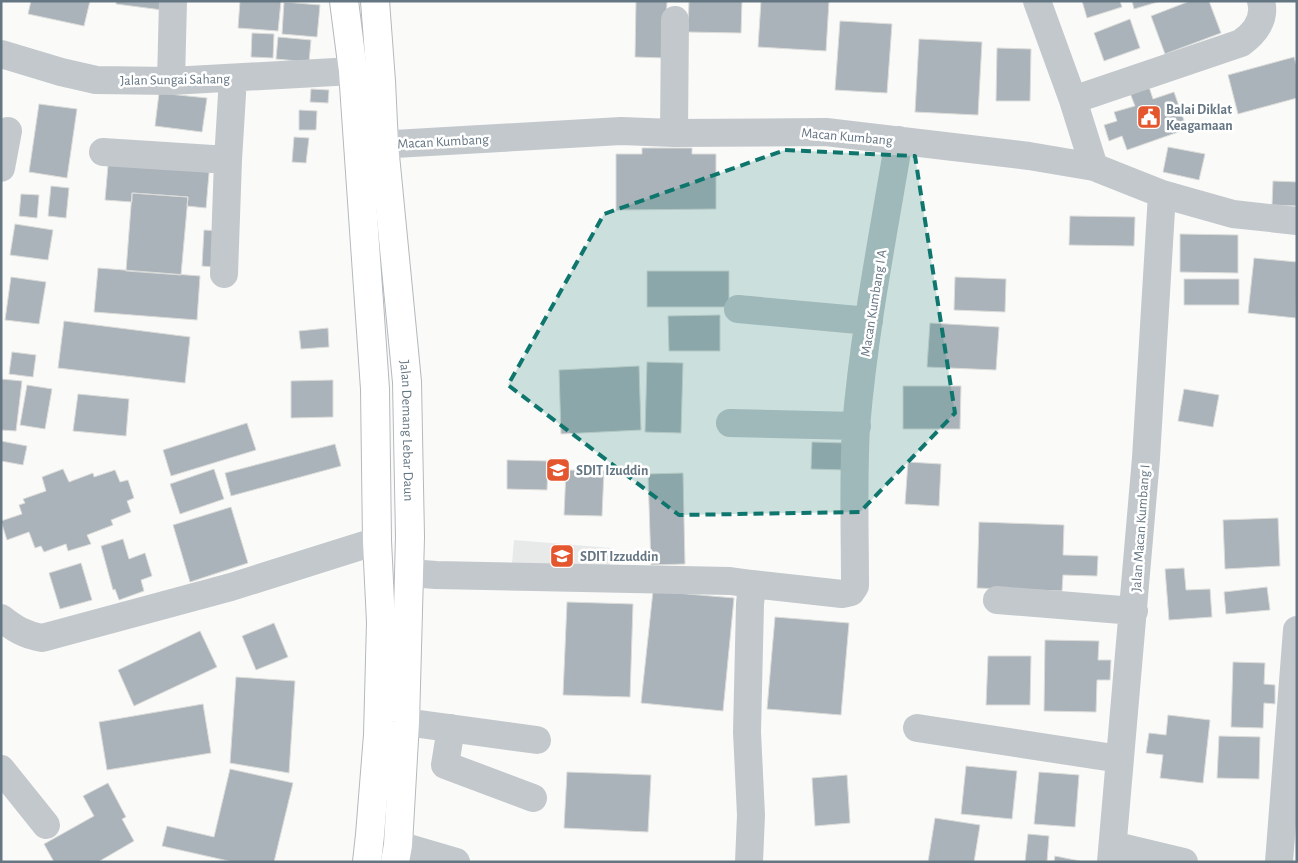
<svg xmlns="http://www.w3.org/2000/svg" width="1298" height="863" viewBox="0 0 1298 863" font-family="'Alegreya Sans',sans-serif">
<style>
.built{fill:#e8e9e9}
.building{fill:#aab3b9;stroke:#dcdcda}
.lines{fill:none;stroke-linecap:round;stroke-linejoin:round}
.highway-casing{stroke:#b4b9bd;stroke-width:30}
.minor{stroke:#c3c8cc;stroke-width:28}
.highway{stroke:#fff;stroke-width:28}
.marked{fill:#0f766e;fill-opacity:0.2;stroke:#0f766e;stroke-width:4;stroke-dasharray:10 6;stroke-linejoin:round}
.labels{text-anchor:middle;stroke-width:5;stroke-linejoin:round;paint-order:stroke}
.street-label{font-size:14px;fill:#657683;stroke:#fff}
.poi-label{font-size:14px;font-weight:bold;fill:#657683;stroke:#fff;text-anchor:start}
</style>
<rect width="100%" height="100%" fill="#fafaf8"/>
<path class="built" d="M514,540l98,8 -3,24 -97,-9z"/>
<path class="building" d="M31,1h59l-6,25 -56,-12z
M116,1h47l-1,9 -46,-6z
M240,1h41l-3,30 -40,-3z
M636,1h31l-2,57 -30,-1z
M689,1h53l-1,32 -53,-1z
M761,1h68l-3,50 -68,-4z
M1082,1h38l2,6 -35,11z
M1132,1h29l-27,8z
M1190,1h19l12,32 -56,21 -14,-38z
M284,2l36,3 -3,32 -35,-3z
M1130,19l10,29 -36,13 -10,-28z
M840,21l52,3 -5,69 -52,-3z
M252,33l22,1 -1,24 -22,-1z
M278,37l33,3 -2,22 -33,-3z
M919,39l63,3 -4,73 -63,-3z
M997,48l34,1 -1,52h-34z
M1294,57l3,10v31l-59,16 -10,-39z
M1149,87l4,12 21,-7 13,37 -60,21 -5,-14 -13,5 -5,-16 13,-4 -3,-9 21,-6 -5,-13z
M311,89l18,1 -1,13 -18,-1z
M159,93l48,5 -5,34 -47,-6z
M39,104l38,5 -10,69 -38,-6z
M299,110l18,1 -1,19h-17z
M294,137l15,1 -3,25 -14,-1z
M1168,147l37,7 -6,26 -36,-8z
M642,148h50v6h24v55l-100,1v-56h26z
M109,154l101,8 -4,46 -19,-2 1,-9 -56,-4v9l-27,-2z
M1273,181l24,1v24l-25,-1z
M51,186l18,2 -3,30 -18,-2z
M132,193l56,4 -7,78 -55,-4z
M21,194l18,1 -2,23 -18,-2z
M1070,216l65,1 -1,29 -65,-1z
M15,224l38,6 -5,30 -38,-5z
M204,230l34,2 -3,37 -33,-3z
M1180,234l58,1v38l-58,-1z
M1254,258l43,4 -1,56 -48,-5z
M98,268l102,8 -3,44 -103,-8z
M647,271h82v36h-82z
M11,277l35,5 -7,42 -34,-4z
M955,277l51,2 -1,33 -51,-2z
M1184,279h55v26h-55z
M720,315v36h-51l-1,-35z
M64,321l126,16 -5,46 -127,-15z
M930,323l69,4 -3,43 -69,-3z
M328,328l1,19 -28,2 -2,-18z
M12,352l24,3 -3,22 -24,-3z
M647,362l36,1 -2,70 -36,-1z
M639,366l2,64 -80,4 -2,-64z
M1,379l21,2 -6,50 -15,-1z
M333,380v37l-42,1v-37z
M27,385l25,4 -7,40 -25,-4z
M903,386h58l-1,43h-57z
M1184,389l35,6 -6,32 -35,-6z
M78,394l51,5 -3,37 -53,-5z
M247,423l9,27 -85,26 -8,-26z
M1,441l26,5 -4,19 -22,-4z
M812,442l33,1v27l-34,-1z
M335,444l6,22 -110,30 -6,-23z
M507,460l41,1 -1,29 -40,-1z
M908,462l33,2 -2,42 -34,-2z
M63,469l6,13 24,-9 1,4 21,-7 5,12 8,-2 6,18 -7,3 4,11 -20,8 2,5 -26,10 4,9 -23,7 -2,-7 -22,8 -3,-6 -6,2 -6,-16 -22,8 -6,-19 21,-7 -3,-9 6,-2 -2,-4 23,-8 -4,-14z
M214,469l10,30 -44,15 -10,-30z
M566,470l38,1 -2,45 -38,-1z
M683,473l2,91 -34,1 -3,-91z
M231,507l17,56 -58,19 -17,-57z
M1278,518l2,48 -55,3 -2,-49z
M979,522l85,3 -1,30 35,1 -1,20 -34,-1 -1,16 -85,-3z
M123,539l6,20 16,-6 7,23 -11,4 3,11 -25,9 -4,-11 -2,1 -12,-44z
M81,563l11,37 -32,9 -11,-36z
M1184,568l2,22 24,-1 2,28 -43,3 -4,-51z
M1267,587l3,23 -44,4 -2,-22z
M653,591l81,7 -11,113 -82,-8z
M567,602l66,2 -3,93 -67,-2z
M775,617l74,6 -8,92 -74,-6z
M274,623l14,34 -32,13 -14,-34z
M200,631l17,36 -83,39 -16,-36z
M1045,640l54,1 -1,19h13l-1,20h-13l-1,32 -52,-1z
M988,656h43l-1,49h-44z
M1233,662l32,1 -1,21 11,1v19l-11,-1 -1,25 -32,-1z
M236,677l59,4 -6,92 -59,-10z
M203,704l8,49 -104,17 -8,-48z
M1168,715l42,5 -7,63 -43,-5 3,-23 -17,-2 3,-20 17,2z
M1219,736l41,1 -1,42 -42,-1z
M966,766l51,5 -5,48 -51,-5z
M230,769l63,14 -19,79h-41l-71,-16 5,-20 47,11z
M567,772l84,3 -3,57 -84,-4z
M1039,772l40,3 -4,52 -41,-3z
M847,775l3,48 -35,3 -3,-48z
M108,783l18,34 -4,2 12,22 -36,21h-44l-10,-18 50,-28 -11,-20z
M935,818l45,7 -6,37h-46z
M1028,834l21,2 -2,26h-22z
M1055,856l25,5 -1,1h-25z"/>
<g class="lines">
<defs>
<g id="highway">
<path d="M344,1l9,70 22,318 2,152 4,81 -3,113 -8,100 -3,27"/>
<path id="s1" d="M375,1l6,80 3,64 23,237 3,155 -5,185 -7,123 -3,17"/>
</g>
</defs>
<use href="#highway" class="highway-casing"/>
<path class="minor" d="M1037,1l36,99 21,67
M1,54l60,18 35,8 75,1 182,-10
M171,81l2,-80
M1073,100l168,-57c14,-10 25,-24 20,-42
M674,133l1,-113
M359,146l262,-15 53,2 152,-1 203,24 65,11 68,27 71,20 64,7
M103,152l125,8
M1,168l7,-37
M224,274l4,-114 5,-82
M738,309l131,12
M730,423l127,3
M409,573l27,2 294,6 22,3 -2,20 -3,128 4,83 -2,47
M752,584l90,10 9,-2 4,-6c0,-53 -2,-106 1,-159 8,-96 27,-192 43,-287
M997,600l137,11
M1,618c14,11 24,17 41,20l189,-51 146,-46
M405,722l132,18
M451,728l-6,37 88,33
M917,728l203,31
M1,769l45,56
M398,845l58,17
M1113,845l71,17
M1111,862l35,-404 16,-264
M1279,862l18,-232"/>
<use href="#highway" class="highway"/>
</g>
<path class="marked" d="M785,150l130,6 40,257 -95,99 -181,3 -171,-130 96,-171z"/>
<defs>
<symbol id="civic-square" viewBox="-11 -11 22 22"><rect x="-9" y="-9" width="18" height="18" rx="4" fill="#e4572e" stroke="#fff"/><path d="M-.6-6.5H3V-4.5H.6V-3L4-1V1h2V6H-6V1h2V-1L-.6-3ZM-1.2 2.5V6h2.4V2.5Z" fill="#fff"/></symbol>
<symbol id="school-square" viewBox="-11 -11 22 22"><rect x="-9" y="-9" width="18" height="18" rx="4" fill="#e4572e" stroke="#fff"/><path d="M0-5L7-2L0 1L-7-2ZM-4 1L0 2.5L4 1V4Q0 6-4 4Z" fill="#fff"/></symbol>
</defs>
<g fill-rule="evenodd">
<use href="#civic-square" x="1135" y="103" width="28" height="28"/>
<use href="#school-square" x="544" y="456" width="28" height="28"/>
<use href="#school-square" x="548" y="542" width="28" height="28"/>
</g>
<g class="labels">
<g class="street-label">
<text transform="translate(175 79) rotate(-1)" y="5">Jalan Sungai Sahang</text>
<text transform="translate(847 136) rotate(5)" y="5">Macan Kumbang</text>
<text transform="translate(443 141) rotate(-3)" y="5">Macan Kumbang</text>
<text transform="translate(873 303) rotate(-81)" y="5">Macan Kumbang I A</text>
<text dy="5" stroke="none"><textPath href="#s1" startOffset="431">Jalan Demang Lebar Daun</textPath></text>
<text transform="translate(1140 528) rotate(-86)" y="5">Jalan Macan Kumbang I</text>
</g>
<g class="poi-label">
<text x="1166" y="114">Balai Diklat<tspan x="1166" dy="16">Keagamaan</tspan></text>
<text x="576" y="475">SDIT Izuddin</text>
<text x="580" y="561">SDIT Izzuddin</text>
</g>
</g>
<rect width="1298" height="863" fill="none" stroke="#657683" stroke-width="5"/>
</svg>
